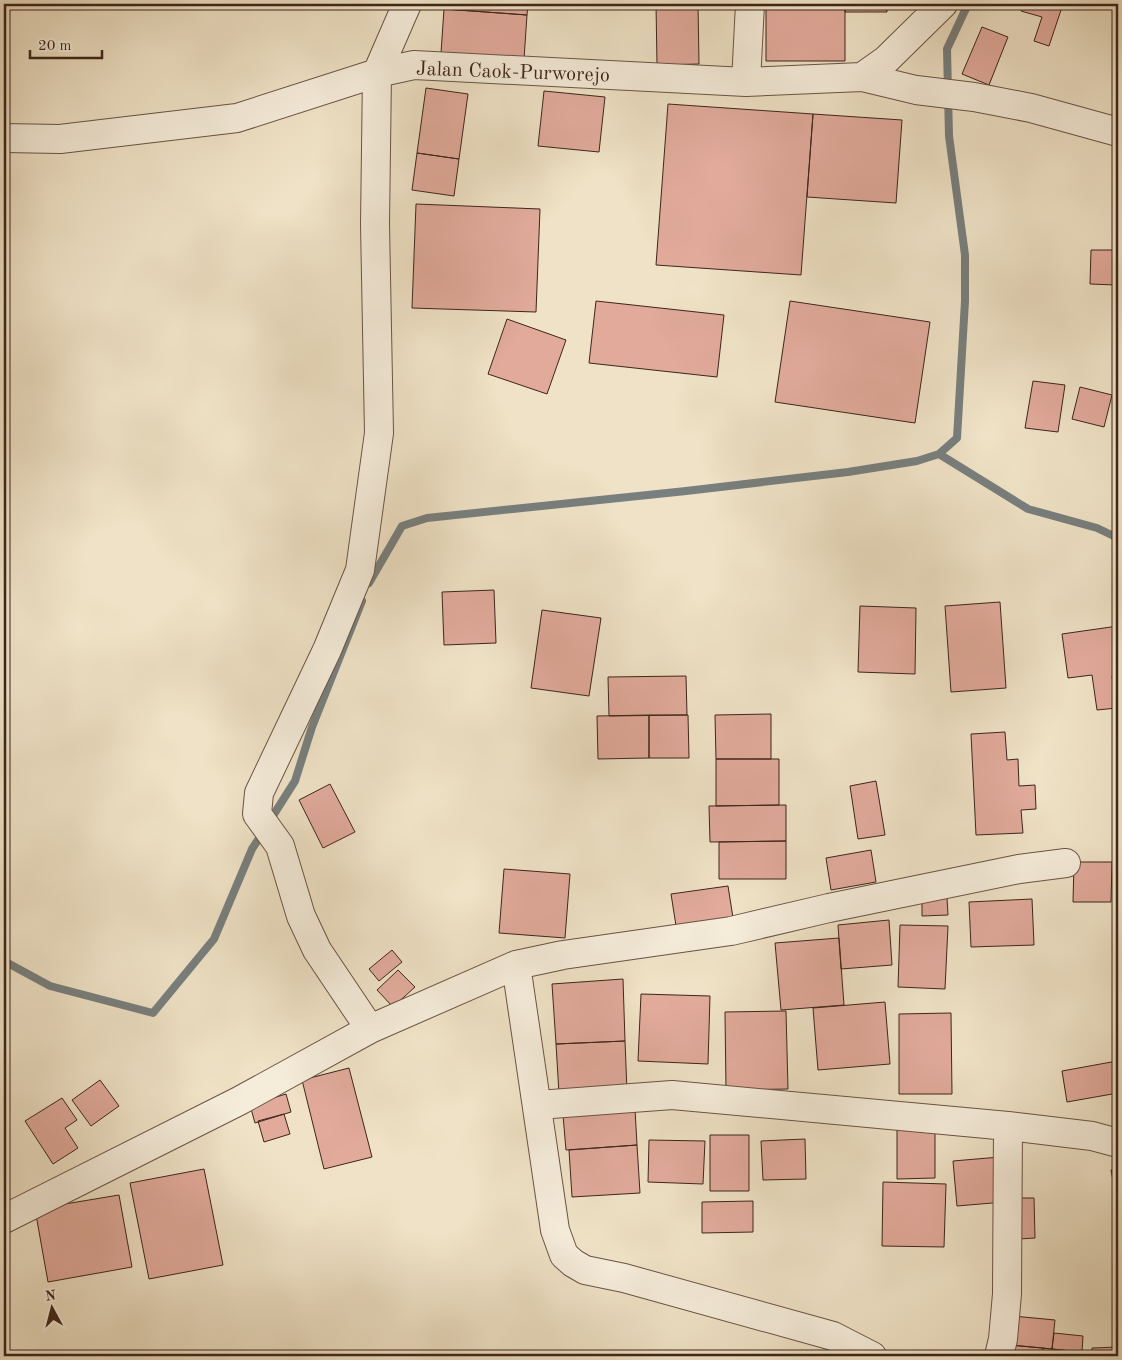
<svg xmlns="http://www.w3.org/2000/svg" width="1122" height="1360" viewBox="0 0 1122 1360" font-family="'Old Standard TT',serif">
<style>
.lines{fill:none;stroke-linecap:round;stroke-linejoin:round}
.stream{stroke:#787f7e;stroke-width:8}
.building{fill:#e1aa9b;stroke:#3d251a}
.minor-casing{stroke:#6a5445;stroke-width:30}
.minor{stroke:#f5ecda;stroke-width:28}
.labels{text-anchor:middle;stroke-width:5;stroke-linejoin:round;paint-order:stroke}
.street-label{font-size:20px;fill:#3d251a;stroke:#f5ecda}
</style>
<rect width="100%" height="100%" fill="#efe2c6"/>
<filter id="stains"><feTurbulence type="fractalNoise" baseFrequency=".004" numOctaves="4"/><feColorMatrix values="0 0 0 0 .2 0 0 0 0 .09 0 0 0 0 .02 0 0 0 .5 -.17"/></filter>
<radialGradient id="worn" r=".72"><stop offset=".6" stop-color="#630" stop-opacity="0"/><stop offset="1" stop-color="#630" stop-opacity=".3"/></radialGradient>
<g class="lines">
<path class="stream" d="M939,454l89,55 69,19 21,10
M369,583l33,-57 25,-8 259,-27 162,-19 69,-11 22,-7 18,-16 8,-137v-46l-16,-119 -2,-87 21,-45
M269,822l26,-41 17,-54 50,-126
M4,961l46,25 103,27 61,-74 38,-90 11,-17"/>
</g>
<path class="building" d="M445,4h83l-1,11 -83,-6z
M656,4h42l1,60 -42,1z
M766,4h79v57h-79z
M845,4h42v8h-42z
M1023,4h40l-14,42 -15,-5 8,-24 -21,-6z
M444,9l83,6 -3,44 -83,-6z
M982,27l26,10 -19,48 -27,-11z
M426,88l42,6 -9,65 -42,-6z
M544,91l61,6 -6,55 -61,-6z
M668,104l145,10 -12,161 -145,-10z
M813,114l89,6 -6,83 -89,-6z
M417,153l42,6 -5,37 -42,-6z
M416,204l124,5 -4,103 -124,-4z
M1091,250h25v35l-26,-1z
M596,301l128,14 -7,62 -128,-14z
M790,301l140,21 -15,101 -140,-21z
M507,319l59,21 -19,54 -59,-20z
M1033,381l32,4 -7,47 -33,-4z
M1080,387l32,8 -8,32 -32,-8z
M494,590l2,53 -52,2 -2,-53z
M1000,602l6,86 -55,4 -6,-86z
M860,606l56,2 -1,66 -57,-2z
M542,610l59,8 -12,78 -58,-8z
M1118,626v49l-6,1 5,32 -20,2 -5,-35 -24,3 -6,-44z
M686,676l1,39 -78,1 -1,-39z
M771,714v45h-55l-1,-44z
M649,715h39l1,43h-40z
M649,715v43l-51,1 -1,-43z
M1005,732l2,28 11,-1 1,27 16,-1 1,24 -15,1 2,23 -47,2 -5,-101z
M716,759h63v46l-63,1z
M876,781l9,54 -27,4 -8,-53z
M330,784l25,48 -32,16 -24,-48z
M786,805v36l-76,1 -1,-36z
M786,841v38h-67v-37z
M871,850l5,32 -45,8 -5,-32z
M1074,862h38l-1,40h-38z
M504,869l66,5 -5,64 -66,-5z
M728,886l6,38 -57,8 -6,-38z
M947,898l1,17 -26,1v-16z
M1032,899l2,46 -63,2 -2,-45z
M889,920l3,45 -51,4 -3,-44z
M900,925l48,1 -3,63 -47,-2z
M839,938l5,67 -63,5 -6,-67z
M392,950l10,12 -23,19 -10,-12z
M398,970l17,17 -22,20 -16,-17z
M623,979l2,62 -69,3 -4,-60z
M641,994l69,2 -2,68 -70,-3z
M885,1002l5,62 -72,6 -5,-62z
M786,1011l2,78 -62,1 -1,-78z
M951,1013l1,81h-53v-80z
M625,1041l2,50 -68,3 -3,-50z
M1117,1061l1,32 -51,9 -5,-31z
M349,1068l23,89 -48,12 -22,-89z
M100,1080l19,26 -28,20 -19,-26z
M286,1094l5,18 -36,11 -5,-18z
M62,1098l15,22 -12,8 13,20 -25,16 -28,-43z
M635,1109l2,36 -71,5 -3,-35z
M284,1114l6,20 -26,8 -6,-21z
M935,1129v49l-38,1v-49z
M710,1135h39v56h-39z
M805,1139l1,40 -43,1 -2,-39z
M649,1140l56,1 -2,43 -55,-2z
M637,1145l3,48 -68,4 -3,-47z
M1000,1157l4,45 -47,4 -4,-45z
M204,1169l19,96 -74,14 -19,-96z
M1118,1169v39l-7,-38z
M883,1182l63,2 -2,63 -62,-1z
M119,1195l13,72 -84,15 -13,-73z
M1018,1198h16l1,40 -16,1z
M753,1201v31l-51,1v-31z
M1013,1316l42,4 -3,29 -42,-4z
M1054,1333l29,3 -1,16 -30,-3z
M1010,1345l33,3 -1,8h-33z
M1118,1347v9h-26v-8z
M1043,1348l35,4 -1,4h-35z"/>
<g class="lines">
<defs>
<path id="minor" d="M862,77l54,13 58,7 57,11 87,24
M746,82l4,-78
M4,138l56,1 177,-21 140,-45 37,-8 332,17 116,-5 24,-17 57,-56
M516,965l39,265 9,25 9,8 12,7 39,8 209,58 39,20
M370,1029l-53,-79 -16,-34 -21,-70 -23,-32 2,-21 68,-143 33,-80 19,-137 -4,-209 2,-151 30,-69
M538,1105l134,-10 336,31 84,10 26,7
M4,1219l235,-118 131,-72 146,-64 47,-10 168,-24 98,-23 190,-39 47,-6
M999,1356l4,-17 4,-45 1,-168"/>
</defs>
<use href="#minor" class="minor-casing"/>
<use href="#minor" class="minor"/>
</g>
<g class="labels">
<g class="street-label">
<text transform="translate(513 71) rotate(2)" y="7">Jalan Caok-Purworejo</text>
</g>
</g>
<rect width="1122" height="1360" fill="none" stroke="#efe2c6" stroke-width="20"/>
<rect x="5" y="5" width="1112" height="1350" fill="none" stroke="#3d251a" stroke-width="2.5"/>
<rect x="10" y="10" width="1102" height="1340" fill="none" stroke="#3d251a"/>
<g transform="translate(52 1308) rotate(353)" stroke="#f5ecda" stroke-width="4" paint-order="stroke">
<path d="M0-4L9 19L0 12L-9 19Z" fill="#3d251a"/>
<text y="-8" font-size="14" font-weight="bold" text-anchor="middle" fill="#3d251a">N</text>
</g>
<path d="M30 50v8h72v-8" fill="none" stroke="#3d251a" stroke-width="2.5"/>
<text x="38" y="50" font-size="15" fill="#3d251a" stroke="#f5ecda" stroke-width="4" paint-order="stroke">20 m</text>
<rect width="100%" height="100%" filter="url(#stains)"/>
<rect width="100%" height="100%" fill="url(#worn)"/>
</svg>
